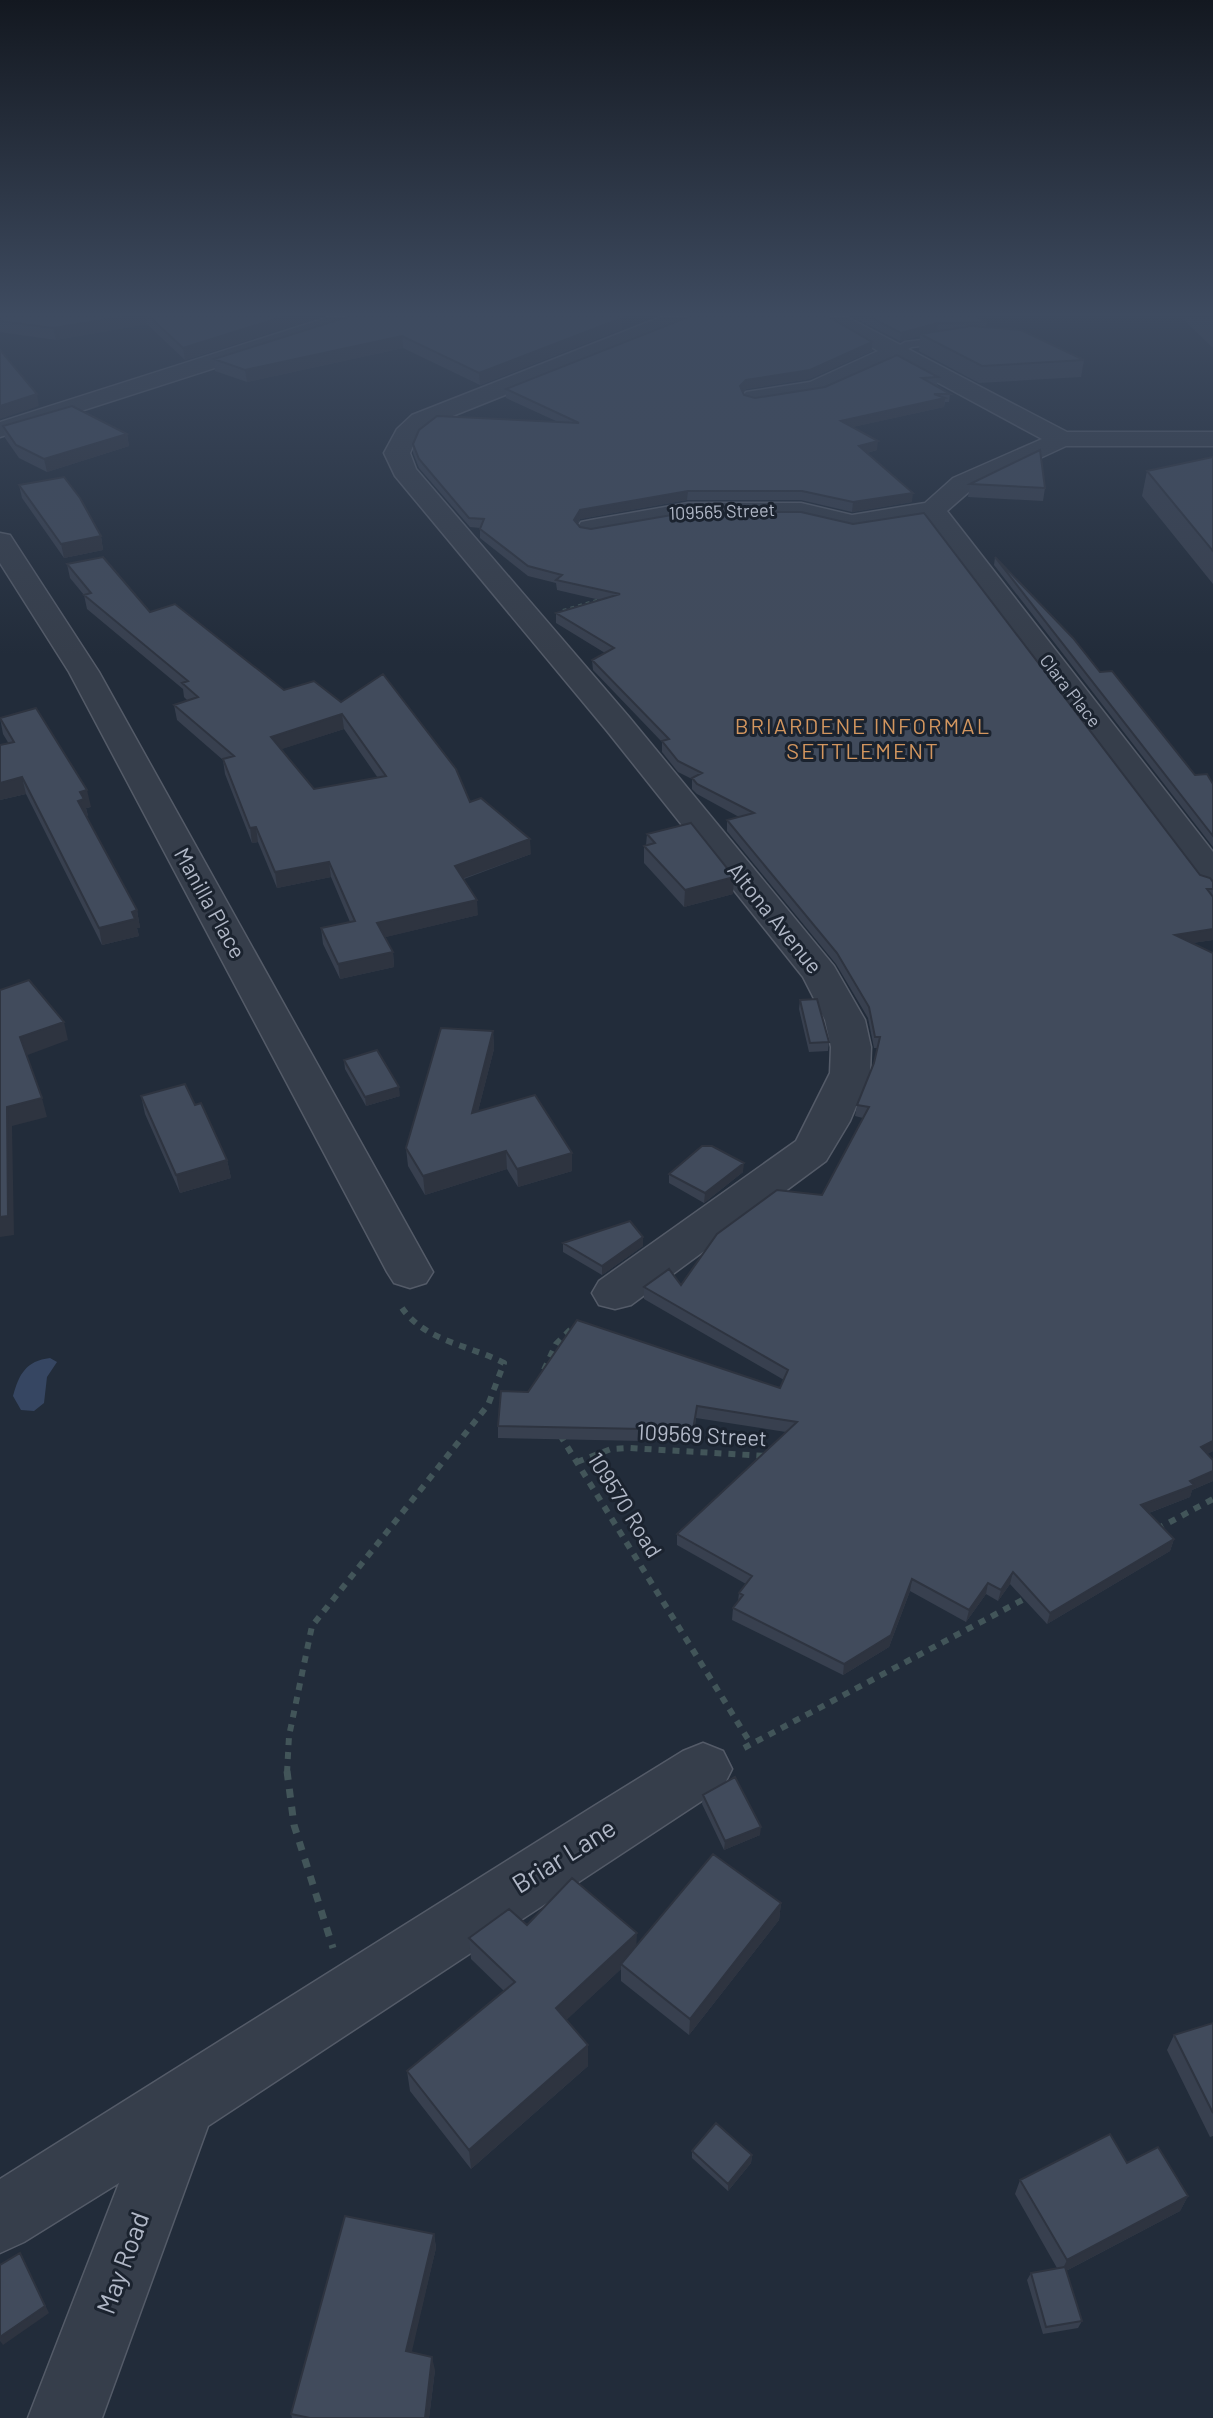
<svg xmlns="http://www.w3.org/2000/svg" width="1213" height="2418" viewBox="0 0 1213 2418" font-family="Barlow,sans-serif">
<style>
.water{fill:#364662}
.lines{fill:none;stroke-linecap:round;stroke-linejoin:round}
.lane-casing{stroke:#545b68;stroke-width:3}
.street-casing{stroke:#545b68;stroke-width:3}
.path-far2{stroke:#425559;stroke-width:4;stroke-dasharray:4 4;stroke-linecap:butt}
.path-far1{stroke:#425559;stroke-width:6;stroke-dasharray:7 7;stroke-linecap:butt}
.path{stroke:#425559;stroke-width:7;stroke-dasharray:9 9;stroke-linecap:butt}
.lane{fill:#363e4b;fill-rule:evenodd}
.street{fill:#363e4b;fill-rule:evenodd}
.wall{fill:#38404f;fill-rule:evenodd}
.shaded-wall{fill:#2e3440}
.building{fill:#414b5c;stroke:#2e3440;stroke-width:2;fill-rule:evenodd}
.labels{text-anchor:middle;stroke-width:6;stroke-linejoin:round;paint-order:stroke}
.far-street-label{font-size:18px;fill:#b1b8c7;stroke:#1b232f}
.far-quarter-label{font-size:22px;letter-spacing:2px;fill:#d3965f;stroke:#1b232f}
.street-label{font-size:22px;fill:#b1b8c7;stroke:#1b232f}
.near-street-label{font-size:26px;fill:#b1b8c7;stroke:#1b232f}
</style>
<rect width="100%" height="100%" fill="#222c3a"/>
<path class="water" d="M50,1358l7,4 -10,15 -3,26 -10,8 -13,-1 -8,-14c6,-22 13,-35 37,-38z"/>
<g class="lines">
<defs>
<path id="lane" d="M947,337l4,5 -39,5 -17,8 -6,-3 16,-10z"/>
<path id="street" d="M329,317h32l-3,5 -358,115v-15z
M661,317h30l-3,5 -258,103 -13,12 -7,16 6,16 213,248 205,249 31,54 6,27 -1,26 -20,48 -24,40 -195,144 -16,4 -16,-4 -7,-12 7,-12 197,-140 34,-68 1,-26 -6,-27 -22,-43 -196,-246 -212,-255 -11,-23 13,-24 15,-14z
M820,317h27l220,115h146v14h-147l-95,44 -24,21 266,341v35l-13,-3 -276,-365 -72,12 -51,-12h-113l-97,17 -10,-2 -4,-6 4,-6 10,-2 97,-17h113l51,12 73,-12 28,-25 89,-39 -146,-79 -72,33 -70,11 -8,-2 -4,-5 4,-5 64,-10 68,-31z
M0,533l10,2 89,137 334,600 -7,11 -16,5 -16,-5 -7,-11 -318,-600 -69,-109z
M703,1743l20,8 9,18 -9,18 -515,339 -106,292h-74l91,-235 -95,59 -24,11v-74l594,-373 89,-55z"/>
</defs>
<use href="#lane" class="lane-casing"/>
<use href="#street" class="street-casing"/>
<path class="path-far2" d="M563,611l40,-12"/>
<path class="path-far1" d="M544,1370l12,-26 18,-18
M560,1435l191,309
M577,1462l34,-13 18,-1 137,8
M1157,1529l56,-30
M744,1748l284,-151
M287,1773l2,-37 23,-110 176,-221 16,-42c-34,-18 -78,-21 -102,-55"/>
<path class="path" d="M287,1771l7,54 39,123"/>
<use href="#lane" class="lane"/>
<use href="#street" class="street"/>
</g>
<path class="wall" d="M0,317h320l-135,43 -38,-36 -91,16 -56,-8z
M347,317l275,12 -142,56 -77,-37 -156,34 -32,-11 -1,-12z
M853,317h28l106,5 -1,5 98,33 -3,17 -102,6 -60,-32 1,-15 -20,5z
M1181,317h32v31z
M872,342v9l-63,28 -63,10 -3,3 1,3 11,3 70,-11 113,-10 -1,8 13,9 -1,8h-4l-1,5 -92,20 25,23 -10,3 45,49 -60,10 -51,-12h-114l-107,19 -2,5 2,3 633,355v58l-21,3 21,10v498l-6,3 6,6v21l-21,9 -2,7 -41,16 25,26 -4,12 -123,73 -37,-40 -12,17 -12,-7 -20,28 -56,-31 -21,56 -46,28 -111,-55 1,-12 5,-7 1,-8 7,-9 -69,-39v-11l109,-102 -90,-14 -3,24 -195,-4v-12l30,-34 252,-4 4,-8 -140,-81v-12l37,-2 141,-90 41,-77 -8,-2 2,-11 17,-42 4,-15h-4l-6,-30 -32,-54 -109,-133v-11l12,-3 -42,-23 -5,-5v-10l-14,-7 -16,-20v-10l-69,-72 -1,-10 13,-7 -49,-30v-10l44,-13 -43,-10 -1,-7 -28,-7 -48,-38v-10l-10,-1 -51,-59 -6,-15v-9l145,-22 -52,-24v-9z
M3,426l124,8 2,12 -82,26 -28,-14 -14,-20z
M1213,457v127l-71,-88 5,-25z
M970,484l75,4 -2,13 -75,-4z
M19,485l82,51 2,14 -39,8 -42,-60z
M995,557l200,218 18,9v63l-219,-282z
M67,564l217,126 30,-9 156,121 61,52 -67,25 14,36 -93,22 8,15 1,15 -54,12 -17,-35 -2,-16 29,-6 -19,-45 -54,11 -19,-46 -6,1 -27,-69 -2,-14 -46,-40 -3,-15 14,-4 -4,-4 -1,-8 -96,-80 -3,-14 -14,-17zM344,729l34,49 -64,11 -33,-40z
M0,718l91,89 -5,1 2,8h-2l51,94 3,18h-3l2,8 -37,9 -76,-151 -26,6v-55l9,-1 -6,-10z
M647,834l87,43 -1,17 -49,13 -40,-44v-17l2,-1z
M800,1000l29,42 -1,9 -19,1 -10,-43z
M493,1031l1,18 -16,62 94,42v18l-54,16 -11,-18 -82,26 -17,-29 -2,-18z
M344,1060l56,36 -34,10 -21,-37z
M141,1096l54,9 32,55 4,18 -51,15 -35,-79z
M743,1172l-39,31 -35,-20v-9z
M563,1243l80,3 -41,29 -39,-23z
M703,1795l57,40 -36,15 -22,-46z
M781,1903l-2,17 -90,115 -68,-54v-12l-55,51 22,46 -117,103 -61,-78 -3,-20 97,-80 -33,-32 -2,-21 58,-13 109,21z
M1213,2023v113l-3,1 -43,-87 7,-15z
M692,2151l60,4 -1,8 -23,28 -36,-33z
M1127,2163l61,33 -8,15 -114,60 16,50 -4,7 -35,6 -16,-54 4,-7 26,-5 -42,-74 5,-14z
M434,2234l2,14 -25,104 24,18 -6,48h-137l-1,-4z"/>
<path class="shaded-wall" d="M121,317h25l1,7 -91,16 -3,-12z
M282,317h38l-135,43 -2,-12z
M622,318v11l-142,56 -1,-12z
M938,323l-1,9 -17,2v2l-20,5 1,-8z
M402,336l1,12 -156,34 -2,-12z
M872,342v9l-63,28 -63,10 -6,6v-9l6,-6z
M37,394l2,12 -39,13v-13z
M945,398l-1,9 -104,23 1,-9z
M127,434l2,12 -82,26 -3,-13z
M878,441l-1,9 -19,5 1,-9z
M688,491l-1,9 -107,19 -6,11v-10l6,-10z
M913,493l-1,9 -60,10 1,-10z
M101,536l2,14 -39,8 -3,-14z
M342,714l2,15 -71,23 -2,-15z
M22,777l4,17 -26,6v-17z
M87,790l4,17 -5,1 2,8 -6,1 -4,-16 2,-9z
M256,827l2,15 -6,1 -2,-15z
M530,839l1,15 -75,27 -1,-15z
M329,862l2,15 -54,11 -2,-16z
M734,877l-1,17 -49,13 1,-17z
M477,900l1,15 -100,24 -1,-16z
M137,910l3,18h-3l2,8 -37,9 -3,-17z
M1213,929v11l-41,6 3,-11z
M393,952l1,15 -54,12 -2,-15z
M64,1022l4,18 -43,16 -5,-19z
M493,1031l1,18 -21,82 -1,-18z
M399,1087l1,9 -34,10 -1,-9z
M42,1098l5,19 -35,9 2,109 -14,2v-20l7,-110z
M506,1151l1,18 -82,26 -2,-19z
M572,1153v18l-54,16 -1,-18z
M227,1160l4,18 -51,15 -4,-18z
M744,1163l-1,9 -39,31 1,-10z
M643,1237v9l-41,29v-9z
M1213,1441v10l-16,8 4,-12z
M1213,1471v10l-21,9 -2,7 -52,20 3,-12z
M1174,1539l-4,12 -123,73 3,-11z
M1013,1572l-3,12 -12,17 3,-11z
M912,1579l-2,12 -21,56 -46,28 1,-11z
M988,1583l-2,11 -20,28 3,-12z
M761,1827l-1,8 -36,15 1,-9z
M781,1903l-2,17 -90,115 1,-16z
M637,1933l-1,21 -15,10v5l-64,60 -1,-21z
M588,2045v21l-117,103 -2,-19z
M752,2155l-1,8 -23,28v-7z
M1188,2196l-8,15 -120,63 7,-14z
M434,2234l2,14 -27,116 -3,-13z
M20,2253l29,60 -46,32 -3,-4v-4z
M432,2357l3,13 -6,48h-4z"/>
<path class="building" d="M0,317h121l-68,11 -53,-7z
M150,317h132l-99,31z
M347,317h275v1l-143,55 -77,-37 -157,34 -31,-11z
M688,317h141l43,25 -62,28 -64,10 -6,6 4,9 11,3 70,-11 72,-32 41,22 -16,1 28,16h-16l11,4 -104,23 37,20 -19,5 54,47 -60,9 -51,-11h-114l-108,19 -6,10 6,7 11,2 98,-17h112l52,12 71,-11 276,362 10,3 3,4v7h-6l6,8v32l-38,6 38,18v488l-12,6 12,13v11l-23,10 4,4 -53,20 33,34 -124,74 -37,-41 -12,18 -13,-7 -19,27 -57,-31 -21,56 -47,29 -111,-56 10,-13 -4,-2 13,-17 -75,-42 120,-112 -100,-16 -4,24 -195,-4 3,-35 27,1 49,-72 203,68 8,-18 -144,-83 25,-18 12,16 36,-51 60,-44 45,5 47,-88 -12,-2 17,-42 6,-26h-5l-6,-30 -32,-54 -110,-133 27,-7 -57,-29 -5,-6 10,-5 -24,-12 -16,-20 7,-2 -77,-79 22,-12 -58,-35 64,-19 -64,-14 6,-5 -34,-9 -48,-37 4,-10 -15,-1 -50,-59 -6,-15 6,-14 18,-14 142,7 -73,-34z
M870,317h107l10,5 -49,1 -37,10z
M971,326l50,4 63,30 -102,6 -62,-32z
M0,350l37,44 -37,12z
M72,406l55,28 -83,25 -28,-14 -13,-19z
M1040,450l5,38 -75,-4z
M1213,457v94l-66,-80z
M64,477l16,21 21,38 -40,8 -42,-59z
M103,557l47,55 25,-8 109,86 30,-9 27,21 42,-28 73,95 14,33 11,-4 49,41 -75,27 22,34 -100,23 16,29 -55,12 -17,-36 34,-7 -26,-59 -54,10 -19,-45 -6,1 -27,-69 11,-3 -60,-51 24,-8 -16,-14 6,-2 -104,-86 7,-2 -24,-29zM342,714l44,62 -72,13 -43,-52z
M995,557l78,81 27,34 12,-1 83,104 12,-1 6,10v52z
M36,708l51,82 -7,2 4,7 -6,2 59,109 -5,2 3,7 -36,9 -77,-151 -22,6v-38l14,-3 -14,-24z
M691,823l43,54 -49,13 -41,-44 11,-3 -8,-9z
M29,980l35,42 -44,15 22,61 -35,9 1,109 -8,1v-227z
M817,999l12,43 -19,1 -10,-43z
M441,1028l52,3 -21,82 63,-18 37,58 -55,16 -11,-18 -83,25 -17,-28z
M377,1050l22,37 -34,10 -21,-37z
M185,1084l10,21 6,-2 26,57 -51,15 -35,-79z
M702,1146h10l32,17 -39,30 -36,-19z
M630,1221l13,16 -41,29 -39,-23z
M735,1777l26,50 -36,14 -22,-46z
M713,1854l68,49 -91,116 -69,-55z
M572,1878l65,55 -81,75 32,37 -119,105 -62,-79 108,-89 -46,-44 40,-29 18,16z
M1213,2023v90l-39,-78z
M716,2123l36,32 -24,29 -36,-33z
M1110,2134l17,29 31,-16 30,49 -121,64 -47,-80z
M345,2216l89,18 -28,117 26,6 -7,61h-115l-19,-4z
M20,2253l25,53 -45,31v-72z
M1065,2267l17,54 -36,6 -15,-54z"/>
<linearGradient id="sky" x2="0" y2="1"><stop stop-color="#131820"/><stop offset="0.48" stop-color="#3e4b60"/><stop offset="1" stop-color="#3e4b60" stop-opacity="0"/></linearGradient>
<rect width="1213" height="655" fill="url(#sky)"/>
<g class="labels">
<g class="far-street-label">
<text transform="translate(722 512) rotate(-2)" y="6">109565 Street</text>
<text transform="translate(1070 691) rotate(52)" y="6">Clara Place</text>
</g>
<g class="far-quarter-label">
<text x="863" y="734">BRIARDENE INFORMAL<tspan x="863" dy="25">SETTLEMENT</tspan></text>
</g>
<g class="street-label">
<text transform="translate(210 903) rotate(61)" y="8">Manilla Place</text>
<text transform="translate(775 918) rotate(51)" y="8">Altona Avenue</text>
<text transform="translate(702 1435) rotate(3)" y="8">109569 Street</text>
<text transform="translate(625 1505) rotate(58)" y="8">109570 Road</text>
</g>
<g class="near-street-label">
<text transform="translate(564 1856) rotate(-32)" y="9">Briar Lane</text>
<text transform="translate(123 2263) rotate(-70)" y="9">May Road</text>
</g>
</g>
</svg>
